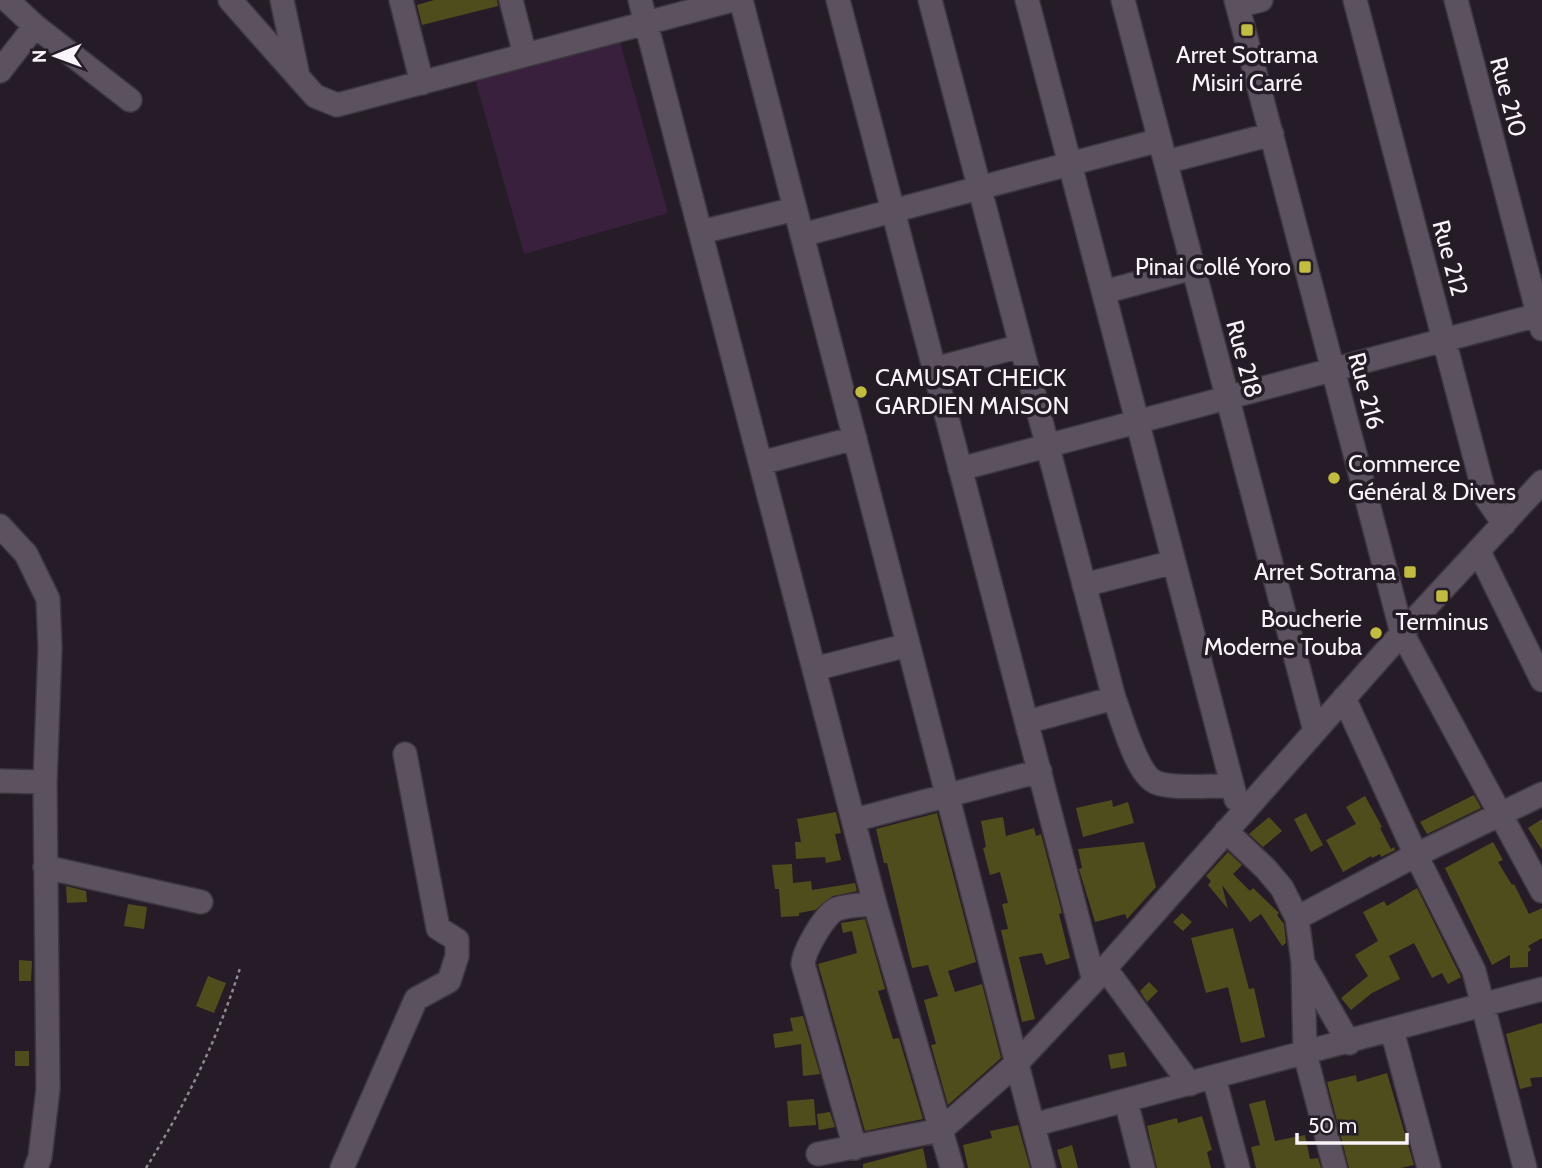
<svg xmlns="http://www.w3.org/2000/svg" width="1542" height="1168" viewBox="0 0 1542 1168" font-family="Cabin,sans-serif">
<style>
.green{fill:#39213e}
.building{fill:#4f4d1b}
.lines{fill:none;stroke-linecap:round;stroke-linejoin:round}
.minor-casing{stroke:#3d363f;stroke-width:26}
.path{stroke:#908891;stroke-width:2.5;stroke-dasharray:3.5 3.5;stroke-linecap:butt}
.minor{stroke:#5c515e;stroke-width:23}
.poi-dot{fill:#c2bd3f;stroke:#251c27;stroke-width:2.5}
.labels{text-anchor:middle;stroke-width:7;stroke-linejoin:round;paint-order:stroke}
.poi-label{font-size:24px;fill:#f9f3fa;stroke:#251c27;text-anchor:end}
.street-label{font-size:24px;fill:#f9f3fa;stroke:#251c27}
</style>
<rect width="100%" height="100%" fill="#251c27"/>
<path class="green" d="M618,35l50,178 -144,41 -50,-179z"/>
<path class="building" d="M434,0h63l1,6 -76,19 -5,-20z
M1474,795l7,13 -54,26 -7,-12z
M1365,796l17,31 -2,1 11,21 3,-2 1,3 -14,7 -1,-3 -8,4 -1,-2 -28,16 -17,-32 30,-16 -10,-17z
M1112,800l1,7 15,-5 6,21 -51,14 -7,-29z
M836,812l5,21 -6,1 6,26 -15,3 -1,-6 -29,2 -1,-17h6l-4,-23z
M937,813l39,149 -28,9 7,21 27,-8 19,74 -53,47 -17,-60 5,-1 -12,-44 14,-4 -10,-31 -16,3 -25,-105h-3l-8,-34z
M1306,813l17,32 -12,7 -17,-33z
M1003,817l3,19 28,-8 2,8 5,-2 21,79 -3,1 11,44 -24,7 -4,-12 -23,4 16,62 -13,3 -21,-92 7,-1 -6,-25 6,-1 -8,-31 -10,3 -7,-27 3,-1 -5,-26z
M1269,817l13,14 -19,16 -14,-13z
M1542,819v31l-14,-22z
M1144,842l12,45 -29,32 -2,-5 -30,8 -16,-53 3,-1 -4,-19z
M1493,842l10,18 -5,2 14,23 2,-1 15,30 13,-6v30l-14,8 3,4 -3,2v15l-18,1v-13l-18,10 -47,-97z
M1228,852l14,13 -9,9 17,17 3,-3 26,25 -2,2 7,9 2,19 -4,3 -21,-32 -11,8 -28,-37 6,24 -20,-24 3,-4 -5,-5z
M792,864l1,19 18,-2 1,9 43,-7 2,8 -24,5 -18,14 -16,3v3l-18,1 -2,-28h-4l-3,-24z
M66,886l20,5 1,11 -20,1z
M1417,888l44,89 -13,7 -6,-11 -10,5 -18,-35 -25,13 11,23 -28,14 -21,17 -10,-12 27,-22 -13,-21 23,-14 -15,-29 21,-11 3,5z
M128,904l19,3 -3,22 -20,-3z
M1182,913l10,9 -9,9 -10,-9z
M865,919l20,70 -7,2 15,48 6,-1 24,81 -58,12 -47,-167 39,-11 -5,-22 -9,2 -2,-10z
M1233,928l16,61 5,-1 11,49 -24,6 -13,-56 -22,6 -15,-55z
M19,960l13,1 -1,20h-12z
M208,976l18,7 -12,30 -18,-7z
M1149,982l9,9 -11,11 -7,-11z
M803,1016l17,58 -17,2 -2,-32 -26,4 -2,-14 20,-3 -3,-13z
M1542,1023v54l-12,1 2,8 -12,3 -14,-55z
M15,1051h14v15h-14z
M1124,1052l3,14 -16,3 -3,-14z
M1387,1073l27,92 -13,3h-52l-22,-86 29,-7 1,7z
M814,1099l2,26 -27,2 -2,-26z
M1265,1100l10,41 30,-6 5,24 8,-1 3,10h-65l-5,-21 9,-2 -11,-41z
M830,1112l5,15 -16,3 -2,-16z
M1202,1116l10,34 -5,2 4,16h-54l-10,-42 30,-8 1,5z
M1018,1125l12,43h-62l-5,-23 29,-7 -2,-7z
M1072,1145l6,23h-16l-5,-18z
M923,1148l4,20h-64v-4z"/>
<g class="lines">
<defs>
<path id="minor" d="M7,0l28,26 95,74
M230,0l85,96 22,9 396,-105
M282,0l16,76
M401,0l21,83
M511,0l14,55
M640,0l235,904 77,264
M741,0l303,1168
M838,0l256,981
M930,0l184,698c8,20 22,75 41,84 17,8 57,3 77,4
M1027,0l209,799
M1123,0l192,731
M1236,0l166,633 140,258
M1355,0l130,496 19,28
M1456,0l86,329
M1238,6l23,-6
M0,71l35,-45
M1166,162l106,-28
M701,232l94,-23
M802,235l358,-95
M1104,292l89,-24
M934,369l87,-23
M761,463l94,-25
M960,469l578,-154
M0,526l26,28 22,45 2,49 -5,134 3,307 -8,68 -4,11
M1479,552l63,128
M1084,585l90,-23
M814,669l94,-24
M1344,698l72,157 58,116 51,197
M1027,722l87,-24
M0,781l45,1
M854,820l186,-49
M1226,831l40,38 16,19 15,30 6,45 46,80
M45,867l156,35
M1297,918l119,-63 126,-61
M1303,965l2,89 30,114
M1105,968l85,116
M1392,1030l37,138
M1214,1078l24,90
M1126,1101l17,67
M1033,1125l509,-136
M855,1148l-52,-184c1,-13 22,-51 34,-55 12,-4 26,-4 38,-5
M818,1154l123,-24 76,-67 77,-82 308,-348 140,-151
M342,1168l74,-169 33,-18 8,-25v-16l-19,-12 -33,-174"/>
</defs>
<use href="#minor" class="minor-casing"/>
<path class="path" d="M146,1168c39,-63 72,-129 94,-200"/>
<use href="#minor" class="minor"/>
</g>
<g class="poi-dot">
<rect x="1240" y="23" width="14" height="14" rx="3.5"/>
<rect x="1298" y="260" width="14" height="14" rx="3.5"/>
<circle cx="861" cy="392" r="7"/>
<circle cx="1334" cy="478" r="7"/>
<rect x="1403" y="565" width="14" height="14" rx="3.5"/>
<rect x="1435" y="589" width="14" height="14" rx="3.5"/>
<circle cx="1376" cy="633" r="7"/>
</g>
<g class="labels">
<g class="poi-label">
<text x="1247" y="63" text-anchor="middle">Arret Sotrama<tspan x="1247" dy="28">Misiri Carré</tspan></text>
<text x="1291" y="275">Pinai Collé Yoro</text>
<text x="875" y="386" text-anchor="start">CAMUSAT CHEICK<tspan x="875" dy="28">GARDIEN MAISON</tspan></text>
<text x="1348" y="472" text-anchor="start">Commerce<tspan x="1348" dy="28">Général &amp; Divers</tspan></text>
<text x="1396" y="580">Arret Sotrama</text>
<text x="1362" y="627">Boucherie<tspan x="1362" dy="28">Moderne Touba</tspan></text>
<text x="1442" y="630" text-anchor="middle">Terminus</text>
</g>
<g class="street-label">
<text transform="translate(1508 97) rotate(75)" y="8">Rue 210</text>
<text transform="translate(1450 258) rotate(75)" y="8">Rue 212</text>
<text transform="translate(1244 359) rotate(75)" y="8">Rue 218</text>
<text transform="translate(1366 391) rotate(75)" y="8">Rue 216</text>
</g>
</g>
<g transform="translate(56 56) rotate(269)" stroke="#251c27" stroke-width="5" paint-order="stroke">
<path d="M0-5L12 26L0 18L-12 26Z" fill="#f9f3fa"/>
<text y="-10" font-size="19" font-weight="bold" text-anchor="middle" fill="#f9f3fa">N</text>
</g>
<path d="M1297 1133v10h110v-10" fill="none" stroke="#f9f3fa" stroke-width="3.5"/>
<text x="1308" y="1133" font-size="21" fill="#f9f3fa" stroke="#251c27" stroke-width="5" paint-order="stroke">50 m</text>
</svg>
